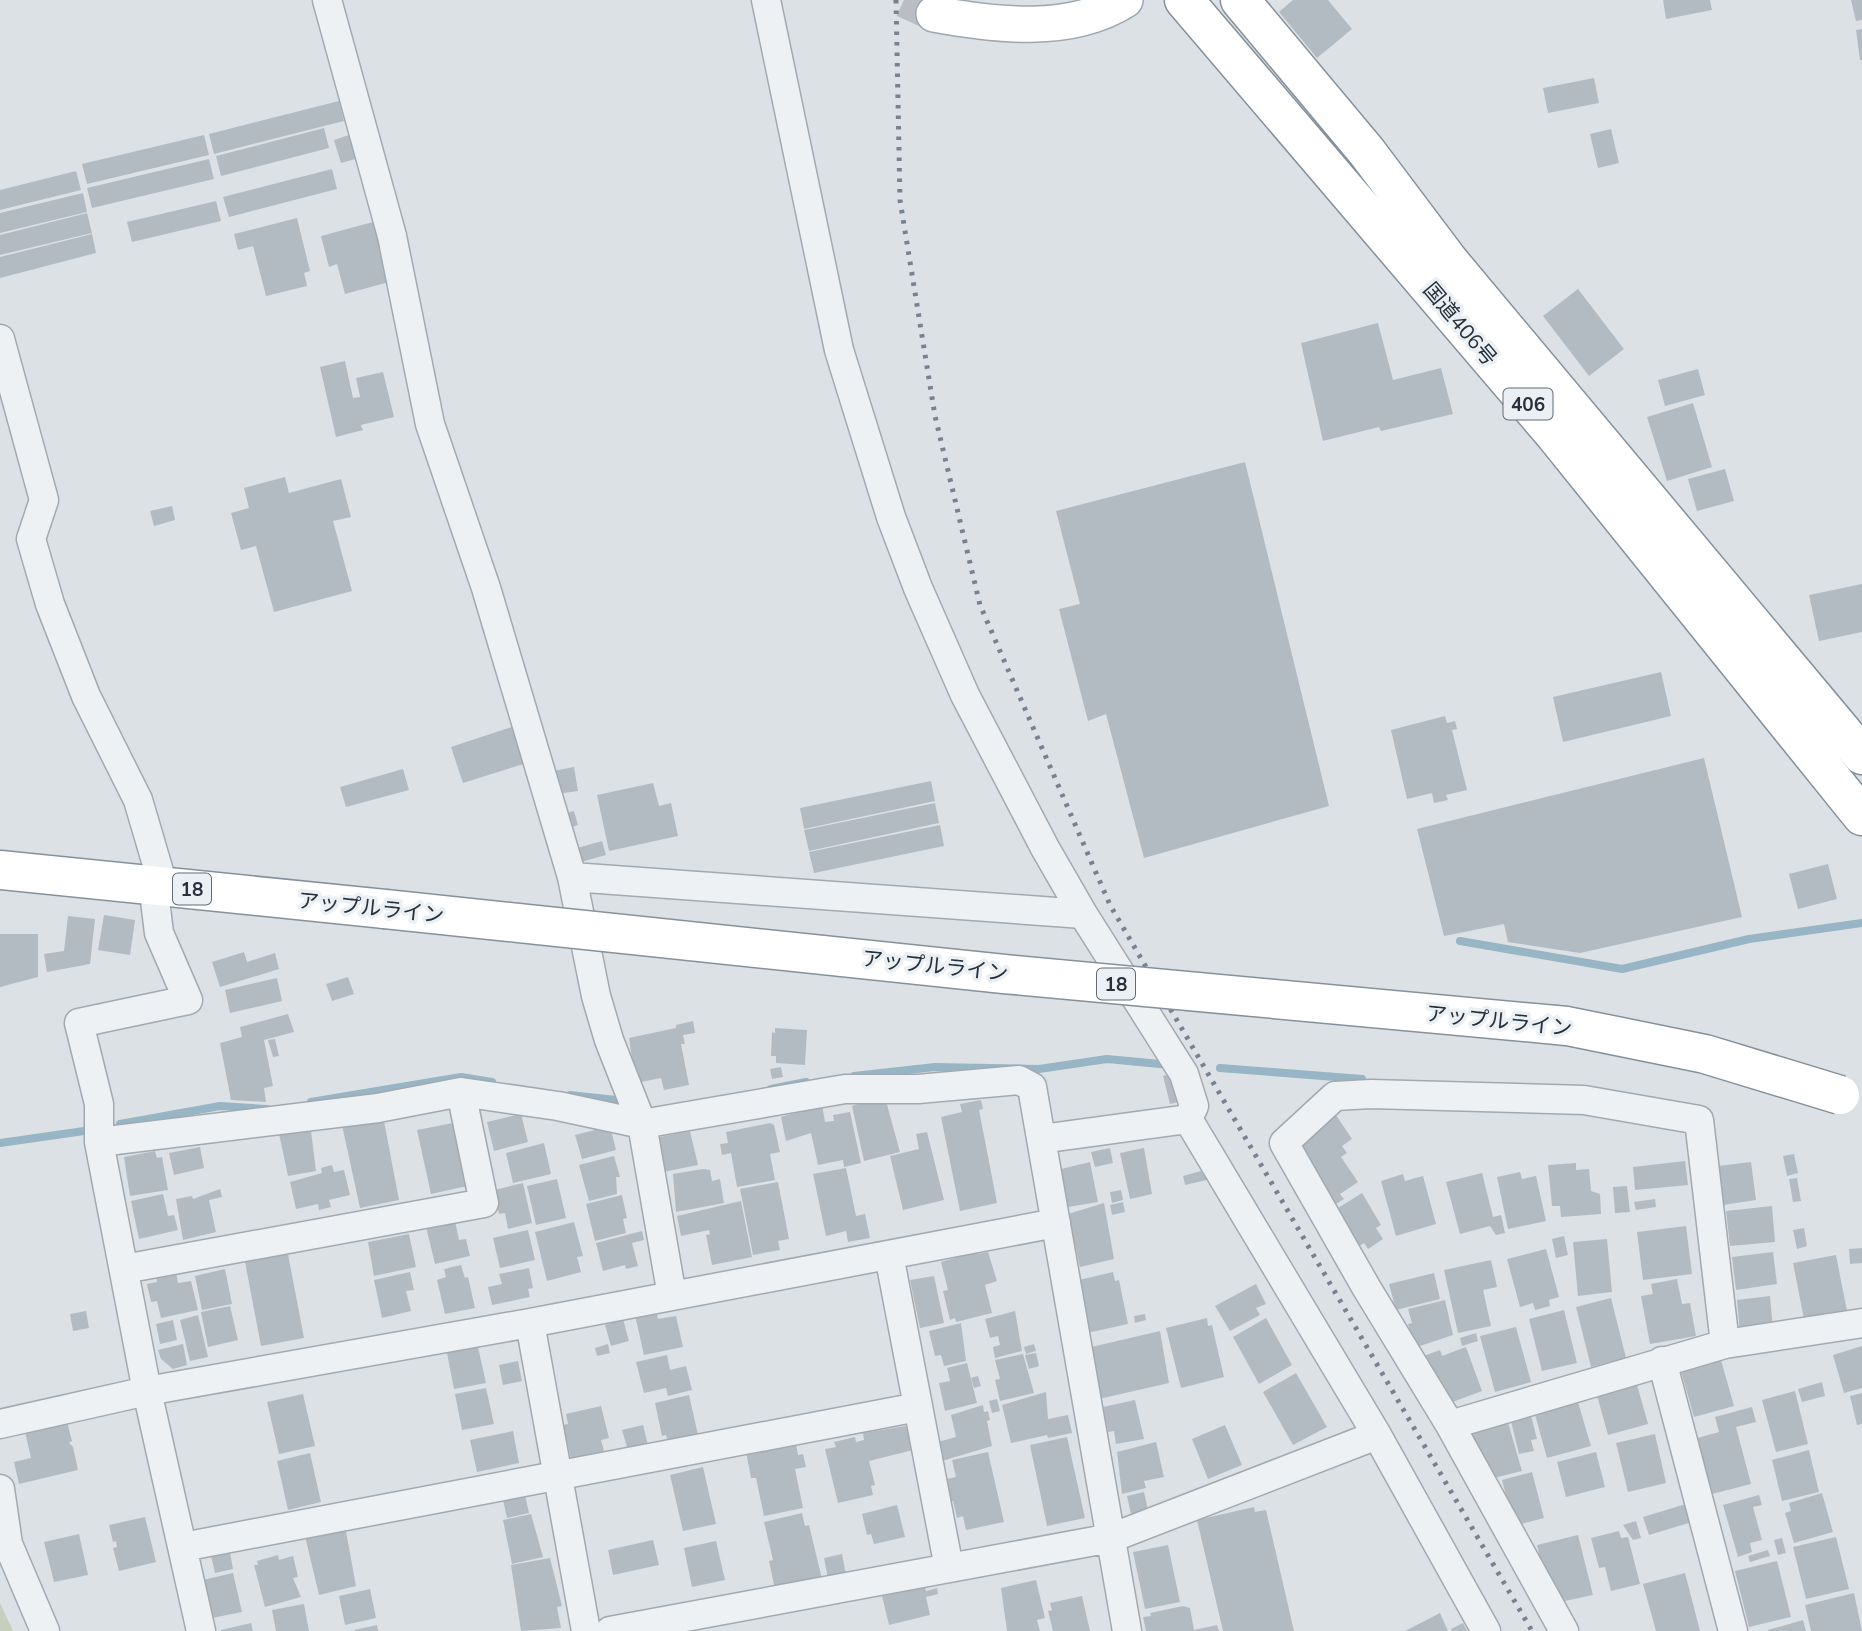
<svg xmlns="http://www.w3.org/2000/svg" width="1862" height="1631" viewBox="0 0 1862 1631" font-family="'Nunito Sans','Noto Sans JP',sans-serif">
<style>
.green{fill:#c5cfbd}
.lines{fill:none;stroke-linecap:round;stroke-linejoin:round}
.stream{stroke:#97b5c5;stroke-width:8}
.building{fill:#b3bbc2}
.major-tunnel{stroke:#b8bec4;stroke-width:35;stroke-dasharray:35 18;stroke-linecap:butt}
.minor-casing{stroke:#a2a9af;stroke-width:31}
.major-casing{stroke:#9ba8b1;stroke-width:38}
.highway-casing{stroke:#84919c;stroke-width:41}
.minor{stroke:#eef1f4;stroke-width:28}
.major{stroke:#fff;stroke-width:35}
.highway{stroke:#fff;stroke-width:38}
.rail{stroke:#76838f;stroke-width:5;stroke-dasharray:3.5 7;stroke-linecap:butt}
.highway-bridge-casing{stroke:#84919c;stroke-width:41;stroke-linecap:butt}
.highway-bridge{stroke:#fff;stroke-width:38}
.labels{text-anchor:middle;stroke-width:7;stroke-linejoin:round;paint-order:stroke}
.shield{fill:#ebf0f4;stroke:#616a72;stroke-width:2}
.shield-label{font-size:19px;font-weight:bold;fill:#26313b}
.street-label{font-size:21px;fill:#26313b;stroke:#ebf0f4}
</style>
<rect width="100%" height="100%" fill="#dce1e6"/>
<path class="green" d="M0,1603l13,28h-13z"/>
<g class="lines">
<path class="stream" d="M1460,941l162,28 127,-30 113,-16
M1220,1068l142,11
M854,1076l81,-9 104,2 68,-10 64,6
M771,1089l35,-7
M570,1095l46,5
M311,1102l150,-25 31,5
M120,1124l100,-18 47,3
M0,1143l91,-13"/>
</g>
<path class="building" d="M1293,0h35l24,29 -35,29 -38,-46z
M1663,0h47l2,10 -46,9z
M1851,0h11v20l-6,1z
M1862,29v31h-2l-4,-30z
M1594,78l5,25 -51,10 -5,-25z
M339,101l5,20 -130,33 -5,-20z
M324,128l5,20 -108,28 -5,-20z
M1611,129l8,34 -21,5 -8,-34z
M352,134l7,24 -18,5 -7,-23z
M204,135l5,20 -122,29 -5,-20z
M209,159l5,20 -122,29 -5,-20z
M332,169l5,20 -108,28 -6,-20z
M76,171l5,19 -81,20v-20z
M83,193l4,19 -87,21v-20z
M216,201l5,20 -89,21 -5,-20z
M87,213l5,20 -92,22v-20z
M297,218l13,53 -6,2 3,13 -41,10 -13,-50 -15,4 -4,-16z
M373,222l16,60 -44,12 -8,-30 -8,3 -8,-31z
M92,234l4,19 -96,25v-21z
M1578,289l46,60 -35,27 -46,-60z
M1378,323l15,57 48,-12 12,46 -72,17 -2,-4 -56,14 -22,-98z
M345,361l8,37 7,-1 -4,-19 27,-6 11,45 -33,8 2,5 -27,7 -16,-70z
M1698,369l7,26 -40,11 -7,-26z
M1693,403l19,64 -45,14 -20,-64z
M1245,462l84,344 -185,52 -38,-144 -18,7 -29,-112 21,-5 -24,-93z
M1725,469l9,32 -37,10 -9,-32z
M285,477l4,16 52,-14 10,38 -18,4 19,70 -78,21 -18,-66 -15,4 -10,-37 18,-5 -5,-20z
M172,506l3,14 -21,6 -4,-15z
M1862,584v48l-43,9 -10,-46z
M1661,672l10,44 -108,26 -10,-45z
M1445,716l2,7 8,-2 2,8 -5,1 15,60 -21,5 2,5 -14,3 -2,-10 -25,6 -16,-69z
M521,724l12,37 -70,22 -12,-36z
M1704,758l38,159 -162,36 -72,-11 -4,-18 -60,12 -27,-107z
M574,767l4,24 -21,3 -4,-23z
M403,769l6,21 -63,17 -6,-20z
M931,781l4,20 -131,28 -4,-21z
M653,783l6,23 12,-3 7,33 -69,15 -12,-56z
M935,803l4,20 -130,28 -5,-21z
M574,811l4,14 -12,4 -4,-15z
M940,825l4,21 -130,27 -5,-21z
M602,841l4,14 -32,9 -4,-14z
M1828,864l9,35 -39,10 -9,-35z
M104,915l31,5 -5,35 -32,-5z
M68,916l27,3 -5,45 -43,8 -3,-18 20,-3z
M0,934h38v43l-38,10z
M244,952l3,10 28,-9 4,16 -59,18 -8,-25z
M348,977l6,17 -22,7 -6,-17z
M277,978l5,23 -52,12 -5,-23z
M288,1014l6,18 -30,8 9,46 -9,2 2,14 -35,-2 -11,-57 22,-6 -2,-10z
M693,1021l2,12 -12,2 2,9h-4l8,41 -25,5 -3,-12 -25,5 -9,-24 5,-1 -3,-20 47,-10v-3z
M775,1028l32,2 -2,35 -29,-2v-7h-5l1,-24 3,1z
M275,1039l4,17 -6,1 -5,-17z
M781,1067l2,10 -11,2 -2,-10z
M1179,1072l8,28 -17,4 -7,-28z
M876,1098l2,5 8,-2 14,51 -36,9 -12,-55z
M981,1100l2,9 -4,1 18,93 -37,8 -19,-94 21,-5 -2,-8z
M822,1105l3,17 9,-1 -1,-6 17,-3 11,51 -17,4 -1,-7 -25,5 -7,-32 -25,8 -5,-24z
M1334,1112l18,27 -10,7 5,7 -6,4 17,25 -18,12 4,5 -13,8 -34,-51 8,-5 -9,-13z
M521,1114l7,28 -34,9 -7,-29z
M383,1116l16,84 -39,8 -18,-83z
M310,1123l6,48 -28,5 -10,-47z
M453,1123l14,63 -36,8 -14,-64z
M770,1123l4,2 6,27 -10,2 5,26 -38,7 -6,-34 -9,2 -2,-11 8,-1 -2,-11z
M610,1126l6,24 -34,9 -7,-24z
M690,1131l8,34 -35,7 -8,-34z
M927,1132l17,68 -41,10 -13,-54 29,-7 -3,-15z
M544,1143l7,31 -38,9 -7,-30z
M200,1147l4,21 -30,7 -5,-22z
M1110,1148l3,15 -18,4 -4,-15z
M1144,1148l8,46 -22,5 -10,-46z
M155,1151l2,7 5,-1 6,33 -38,6 -6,-39z
M1794,1154l4,19 -11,3 -4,-20z
M614,1156l6,21h-4l1,17 -28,7 -10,-36z
M1685,1161l3,24 -53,5 -2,-23z
M1090,1162l8,40 -30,5 -7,-38z
M1751,1162l5,38 -33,5 -5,-39z
M1576,1163v7l13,-1 2,22 9,3 1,20 -40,3 -1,-11h-8l-4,-41z
M332,1165l2,7 10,-2 6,25 -21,5 2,7 -12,3 -1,-6 -22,5 -6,-27 32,-9 -1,-5z
M846,1168l10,48 9,-2 5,24 -22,4 -2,-11 -20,5 -13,-62z
M703,1169l7,1 2,11 8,-2 4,24 -48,9 -3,-38z
M1201,1171l6,9 -22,5 -2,-9z
M1520,1172l2,7 14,-3 10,45 -38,8 -11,-52z
M1482,1173l11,44 8,-2 4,18 -9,2 -6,-9 -30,8 -14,-52z
M1403,1174l2,7 18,-5 13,48 -40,12 -15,-55z
M1797,1178l4,23 -8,1 -4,-23z
M557,1179l9,39 -30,7 -9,-39z
M778,1182l11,57 -11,2 2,9 -27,5 -13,-66z
M523,1183l9,40 -24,6 -3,-16 -6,1 -5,-24z
M1627,1186l3,26 -15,1 -2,-26z
M220,1189l2,8 -13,3 7,32 -33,8 -7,-41 16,-3 1,3z
M1121,1190l2,10 -11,3 -2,-11z
M1362,1193l19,32 -5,3 7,11 -15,10 -4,-6 -11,7 -23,-37z
M163,1194l5,22 6,-1 4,15 -39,9 -8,-38z
M622,1195l5,23 -4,1 3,14 -31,8 -9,-37z
M1655,1199l1,8 -20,3 -2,-8z
M741,1201l11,56 -40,8 -6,-30 4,-1 -1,-4 -28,6 -4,-20z
M1123,1202l2,10 -13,3 -2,-10z
M1104,1203l10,56 -34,8 -12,-53z
M1772,1206l3,36 -45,4 -4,-35z
M455,1221l4,19 7,-1 4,17 -35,8 -9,-37z
M574,1222l9,34 -6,1 4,15 -34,9 -12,-49z
M1686,1226l6,48 -49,6 -6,-48z
M1804,1228l3,18 -10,3 -4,-19z
M528,1230l7,30 -35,8 -7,-30z
M642,1231l2,9 -12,3 6,23 -12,3 -1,-4 -22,6 -7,-28z
M409,1234l7,33 -42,9 -6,-34z
M1564,1236l4,19 -12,3 -4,-19z
M1607,1239l5,53 -34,4 -5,-54z
M1862,1248v15l-12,1 -1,-15z
M1546,1249l13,48 -10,3 1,6 -15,4 -2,-7 -13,4 -13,-48z
M978,1251v3l10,-2 9,29 -12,4 7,28 -36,9 -1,-4 -5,2 -7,-29 5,-1 -7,-28z
M1773,1252l4,32 -41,6 -4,-33z
M288,1254l16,84 -43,8 -16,-84z
M1836,1255l12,61 -43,8 -12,-61z
M1491,1260l6,27 -14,3 8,36 -33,7 -14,-63z
M461,1265l4,13 3,-1 7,31 -30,6 -8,-34 9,-3 -2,-8z
M529,1268l4,20 -5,1 2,8 -38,8 -4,-18 14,-3 -3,-10z
M225,1269l7,35 -30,6 -7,-34z
M176,1272l2,11 13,-2 7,29 -37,8 -4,-17 -6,1 -4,-18 10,-2 -1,-6z
M410,1272l4,18 -8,1 5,20 -29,7 -8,-38z
M1113,1272l2,9 4,-1 9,44 -41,9 -12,-52z
M1434,1273l6,26 -44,11 -7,-26z
M934,1276l10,47 -24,5 -10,-48z
M1677,1279l5,25 8,-1 6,33 -46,8 -9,-48 12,-2 -2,-10z
M1256,1284l10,20 -10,4 4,7 -30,16 -15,-25z
M1770,1296l3,33 -33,4 -3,-33z
M1611,1298l15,60 -35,9 -15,-60z
M1445,1300l8,35 -39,13 -6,-24 4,-1 -4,-14z
M230,1306l8,34 -30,7 -7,-35z
M656,1310l2,9 18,-3 7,31 -39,8 -9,-40z
M1564,1310l13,53 -35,8 -13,-52z
M86,1311l3,17 -16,3 -3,-17z
M1015,1311l7,40 -27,7 -2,-11 7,-2 -2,-9 -8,2 -5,-19z
M1145,1314l1,6 -11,3 -1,-7z
M198,1315l10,42 -18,4 -10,-41z
M1207,1318l1,8 4,-1 12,52 -43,11 -15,-60z
M1266,1318l26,47 -33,19 -26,-47z
M623,1319l6,22 -18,5 -6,-21z
M173,1320l4,20 -17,4 -4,-20z
M961,1323l5,38 -22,5 -3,-11 -6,1 -6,-25z
M1516,1327l15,55 -36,10 -15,-56z
M1160,1331l9,52 -70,16 -12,-51z
M1476,1333l2,8 -16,5 -2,-8z
M183,1344l4,21 -14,4 -12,-10 -3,-9z
M608,1344l2,9 -13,3 -2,-8z
M1034,1344l2,7 -10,3 -2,-7z
M1862,1346v42l-18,5 -11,-38z
M478,1347l8,36 -32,6 -7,-36z
M1466,1347l16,44 -32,12 -5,-16 -6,2 -18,-32 19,-7 2,6z
M1036,1353l3,13 -10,3 -4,-14z
M1023,1354l11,39 -34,8 -5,-21 5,-1 -5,-19z
M667,1355l3,15 16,-4 6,24 -24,6 -2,-8 -22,5 -8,-31z
M1721,1360l13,46 -40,11 -13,-46z
M518,1361l4,20 -19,4 -4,-20z
M967,1363l10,40 -32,8 -6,-28 11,-2 -3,-13z
M1296,1373l31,54 -34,18 -30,-53z
M978,1376l3,10 -7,2 -3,-10z
M1636,1381l12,43 -40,11 -12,-43z
M1822,1382l3,14 -23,6 -4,-13z
M486,1388l8,36 -32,6 -7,-36z
M1795,1391l13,53 -32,8 -14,-52z
M1046,1392l2,27 20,-4 4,18 -24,5 -1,-3 -36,8 -9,-38z
M1862,1393v31l-5,1 -7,-29z
M303,1394l12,52 -36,8 -12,-52z
M689,1395l9,40 -30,8 -2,-8 -4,1 -7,-33z
M997,1399l3,12 -8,2 -3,-12z
M1577,1399l14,47 -44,12 -13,-47z
M1135,1400l9,39 -28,5 -2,-13 -6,1 -5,-25z
M983,1405l1,7 4,-1 2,9 -3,1 5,25 -50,15 -4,-19 18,-5 -5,-22z
M601,1406l8,32 -8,2 3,11 -33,8 -8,-34 5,-1 -2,-10z
M1752,1407l4,15 -20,5 15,57 -39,10 -15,-56 22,-6 -4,-15z
M1530,1412l7,27 -6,1 3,11 -15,3 -9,-37z
M1507,1419l15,52 -32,8 -25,-50z
M67,1422l5,19 -3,2 4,4 5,23 -59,14 -5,-22 17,-4 -6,-26z
M643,1425l6,24 -20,5 -7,-24z
M1225,1425l17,40 -34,14 -16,-40z
M906,1426l7,24 -44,11 6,24 -4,1 2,9 -35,8 -13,-54 11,-2 -2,-5 21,-5 1,5 8,-2 -1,-7z
M513,1431l6,32 -42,9 -7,-32z
M1655,1434l11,49 -38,9 -12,-49z
M1067,1437l18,81 -38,8 -17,-81z
M1156,1442l8,35 -20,4 2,7 -24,6 -5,-42z
M796,1444l2,11 5,-1 3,13 -11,2 8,39 -39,8 -8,-38h-5l-5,-26z
M1809,1450l10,42 -37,9 -10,-41z
M988,1452l16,70 -38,8 -3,-14 -6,2 -4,-17 -6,1 -5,-22 14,-3 -4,-17z
M1596,1452l9,35 -39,10 -9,-35z
M310,1453l11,49 -33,8 -11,-49z
M703,1467l13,57 -33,7 -13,-56z
M1532,1472l12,46 -30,8 -12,-46z
M1144,1492l4,18 -17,4 -4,-18z
M1822,1493l11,39 -39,11 -9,-30 6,-2 -2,-8z
M525,1495l4,18 -22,5 -4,-18z
M1759,1495l3,10 -9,2 9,33 -12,3 2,9 -14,5 -15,-52z
M1686,1504l6,18 -43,13 -6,-18z
M897,1505l8,32 -31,7 -3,-10 -4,1 -5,-21z
M1254,1507l1,5 11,-2 28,121h-71l-26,-111z
M802,1513l3,13 4,-1 13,54 -47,11 -6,-29 4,-1 -9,-38z
M531,1514l12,43 -31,7 -9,-44z
M145,1517l11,45 -37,9 -6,-23 4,-1 -1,-6 -3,1 -4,-17z
M1636,1521l5,17 -8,2 -10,-15z
M345,1526l11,60 -37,9 -14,-59z
M1619,1531l2,7 7,-1 12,47 -29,7 -6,-24 -6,1 -8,-30z
M79,1534l9,41 -34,7 -10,-40z
M1578,1535l15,60 -33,7 -2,-11 -10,2 -11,-48z
M1836,1537l13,52 -43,10 -13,-52z
M1782,1538l4,15 -8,2 -4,-15z
M653,1540l6,25 -46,10 -5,-25z
M716,1541l9,39 -33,7 -8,-39z
M1168,1545l12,57 -35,7 -12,-57z
M1768,1550l2,6 -20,6 -2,-6z
M230,1552l3,17 -18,4 -4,-17z
M842,1554l4,21 -18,4 -4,-21z
M278,1555l1,5 14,-4 5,21 -5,1 8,19 -36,10 -11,-42h4l-1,-4z
M550,1558l12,48 -5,1 4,21 -40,3 -10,-66z
M1777,1561l14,56 -42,10 -14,-56z
M233,1573l9,39 -30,6 -9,-38z
M1685,1573l15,58h-44l-13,-47z
M1036,1580l9,38 -8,2 3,11h-33l-6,-43z
M925,1587l1,4 11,-3 1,6 -12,3 4,18 -41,10 -7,-29z
M370,1589l6,29 -31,7 -6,-29z
M1854,1593l8,38h-51l-6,-26z
M1082,1596l8,35h-37l-5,-20 4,-1 -2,-7z
M304,1604l5,27h-33l-4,-21z
M1183,1606l7,2 4,22 23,-5 2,6h-73l-3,-14 8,-1 -1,-3z
M1440,1613l8,18h-43z
M1803,1620l3,11h-38v-1z
M251,1623l2,8h-32v-1z
M1463,1623l4,8h-15l-1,-2z
M377,1625l1,6h-23l-1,-1z"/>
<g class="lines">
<path class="major-tunnel" d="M904,0l30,14"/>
<defs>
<path id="minor" d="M327,0l65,236 38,188 56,164 86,289 24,119 13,44 33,84 30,172
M766,0l73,350 52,167 27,71 47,107 80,153 38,66
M0,339l44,161 -13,39 19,65 36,92 52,104 25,85
M572,877l511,37 101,160 10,32 -6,13
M153,884l6,49 29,67 -109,23 20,81v38l48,249 54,240
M1188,1119l189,316 109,196
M1041,1139l147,-20
M99,1142l279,-34 83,-16 97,14 84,18 203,-35h73l101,-9 13,7 95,544
M889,1255l60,313
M124,1269l360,-66 -23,-111
M530,1323l56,308
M1725,1344l137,-21
M1662,1361l71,270
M0,1424l147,-33 383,-68 526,-100
M1450,1425l275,-81 -26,-224 -115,-20 -213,-6 -36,2 -51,47 82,144 84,138 114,206
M0,1489l8,55 37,87
M183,1547l735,-140
M610,1631l501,-93 266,-103"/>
<path id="major" d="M934,14c60,11 136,21 191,-14"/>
<path id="highway" d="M1184,0l371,435 307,381
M1240,0l127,152 82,109 413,494
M0,870l385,39"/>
</defs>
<use href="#minor" class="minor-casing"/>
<use href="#major" class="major-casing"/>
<use href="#highway" class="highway-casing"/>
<use href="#minor" class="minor"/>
<use href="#major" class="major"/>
<use href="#highway" class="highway"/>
<path class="rail" d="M896,0l4,200 35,216 45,189 130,300 422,726"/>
<defs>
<path id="highway-bridge" d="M385,909l619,65 563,52 138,28 135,41"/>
</defs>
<use href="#highway-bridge" class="highway-bridge-casing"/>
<use href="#highway-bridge" class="highway-bridge"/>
</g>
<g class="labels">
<g class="shield">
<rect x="1503.5" y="388.5" width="49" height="31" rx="5"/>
<rect x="173" y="873.5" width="38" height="31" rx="5"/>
<rect x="1097" y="968.5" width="38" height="31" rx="5"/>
</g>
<g class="shield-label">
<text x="1528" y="411">406</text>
<text x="192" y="896">18</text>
<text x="1116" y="991">18</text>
</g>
<g class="street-label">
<text transform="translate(1460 324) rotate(50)" y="7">国道406号</text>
<text transform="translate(371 908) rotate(6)" y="7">アップルライン</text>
<text transform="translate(935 966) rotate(6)" y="7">アップルライン</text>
<text transform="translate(1499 1021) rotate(6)" y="7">アップルライン</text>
</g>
</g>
</svg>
